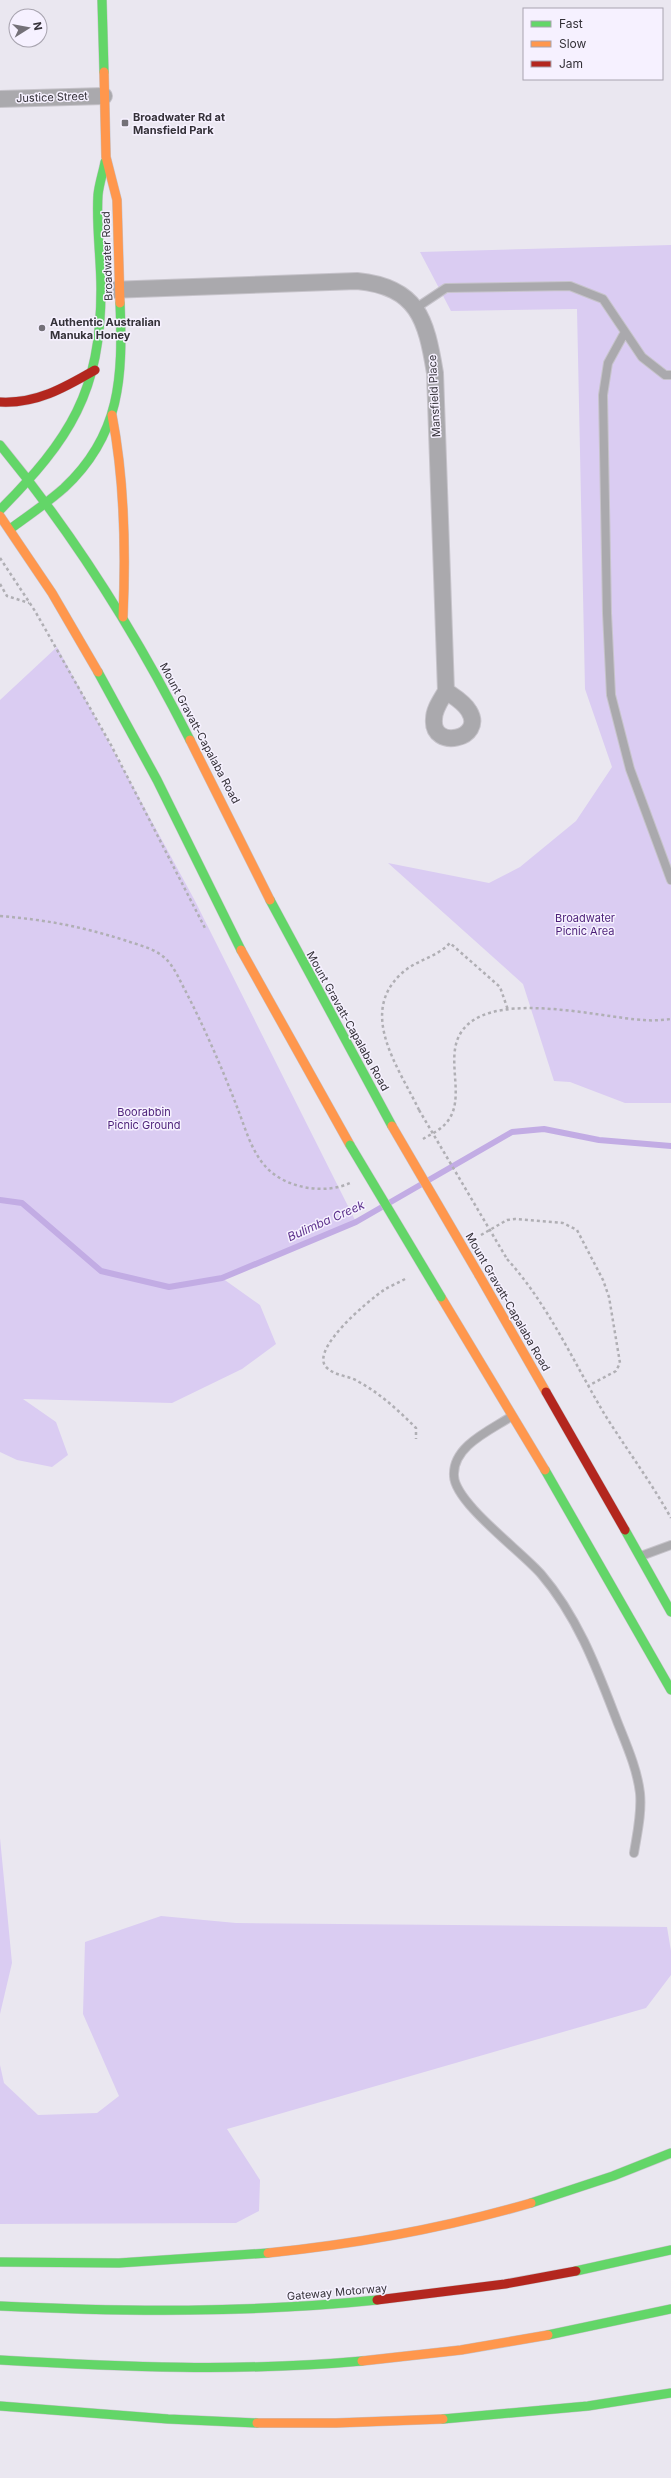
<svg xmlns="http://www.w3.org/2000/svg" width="671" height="2478" viewBox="0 0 671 2478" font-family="Inter,sans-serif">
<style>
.green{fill:#daccf2}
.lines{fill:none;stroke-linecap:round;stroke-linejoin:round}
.stream{stroke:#c2ace4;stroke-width:6}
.lane-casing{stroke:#c6c3ca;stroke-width:10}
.street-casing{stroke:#c6c3ca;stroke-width:18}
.fast-casing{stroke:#c6c3ca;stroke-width:10}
.slow-casing{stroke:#c6c3ca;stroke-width:10}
.jam-casing{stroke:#c6c3ca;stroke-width:10}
.path{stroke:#b0afb4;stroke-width:2.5;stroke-dasharray:3 3;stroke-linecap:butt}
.lane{stroke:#aaa9ad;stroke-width:8}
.street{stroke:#aaa9ad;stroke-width:16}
.fast{stroke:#63d668;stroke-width:9}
.slow{stroke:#ff974d;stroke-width:9}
.jam{stroke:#b3261e;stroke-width:9}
.fast-bridge-casing{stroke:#c6c3ca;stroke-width:10;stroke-linecap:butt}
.slow-bridge-casing{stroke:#c6c3ca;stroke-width:10;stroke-linecap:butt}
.path-bridge{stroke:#b0afb4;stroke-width:2.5;stroke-dasharray:3 3;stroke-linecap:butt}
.fast-bridge{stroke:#63d668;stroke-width:9}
.slow-bridge{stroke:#ff974d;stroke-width:9}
.poi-dot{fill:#747178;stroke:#f6f1ff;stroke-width:1.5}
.labels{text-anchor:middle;stroke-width:3;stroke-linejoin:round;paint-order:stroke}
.street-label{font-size:11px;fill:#343138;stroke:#f6f1ff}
.poi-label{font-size:11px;font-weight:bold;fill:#343138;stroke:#f6f1ff;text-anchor:start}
.park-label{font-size:11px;fill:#4b1f78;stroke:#f6f1ff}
.water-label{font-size:12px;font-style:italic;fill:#5e348e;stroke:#f6f1ff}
</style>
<rect width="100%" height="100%" fill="#eae7f0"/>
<path class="green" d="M671,245v858h-46l-55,-21 -16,-1 -31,-97 -135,-121 101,20 31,-16 56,-46 36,-54 -27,-78 -8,-380 -126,2 -31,-59z
M57,647l137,252 162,323 -134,56 38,27 16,39 -34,25 -70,34 -149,-4 33,23 12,33 -16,12 -35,-7 -17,-8v-752z
M0,1838l12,125 -12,51z
M161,1916l75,7 431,4 4,24v24l-25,33 -419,121 33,51 -1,31 -23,12 -236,1v-159l4,18 34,32 59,-2 22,-17 -36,-82 2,-72z"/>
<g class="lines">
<path class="stream" d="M0,1200l22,3 79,68 68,16 53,-9 134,-56 156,-90 32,-3 55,11 72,6"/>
<defs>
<path id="lane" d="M416,308l30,-20 124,-2 33,13 39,58 23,18h6
M625,332l-17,31 -5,32 4,218 4,82 19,74 41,111
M512,1416c-21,14 -60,30 -58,60 1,27 67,75 87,98 37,43 56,95 76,147 9,23 20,47 23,72 2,20 -3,41 -6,60
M641,1556l30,-11"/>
<path id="street" d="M0,99l104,-3
M109,290l248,-9c61,6 69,38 78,92l11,318
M446,691c7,5 18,11 23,20 17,28 -38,40 -35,8 0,-10 7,-19 12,-28z"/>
<path id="fast" d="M102,0l2,72
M0,445c76,92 136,188 190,295
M0,510c70,-71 101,-118 101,-221 0,-31 -5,-63 -3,-94 1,-11 5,-22 7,-33
M10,529c18,-13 37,-26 54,-41 57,-53 59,-111 56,-185
M98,672l59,108 84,170
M270,900l122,226
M545,1470l126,220
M625,1530l46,82
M531,2203l82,-27 58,-23
M0,2262l119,1 149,-10
M576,2271l95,-21
M0,2306c126,6 251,7 377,-6
M548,2335l123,-26
M0,2360c120,7 241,12 362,1
M0,2406l168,13 89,4
M443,2419l145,-13 83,-13"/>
<path id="slow" d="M104,72l2,85 11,43 3,103
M112,415c13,67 14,134 11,202
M0,516l52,77 46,79
M190,740l80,160
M241,950l109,195
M479,1275l67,117
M441,1297l104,173
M268,2253c89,-9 177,-25 263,-50
M362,2361l99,-11 87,-15
M257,2423h79l107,-4"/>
<path id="jam" d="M0,402c36,2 64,-14 95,-32
M546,1392l79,138
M377,2300l128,-16 71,-13"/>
</defs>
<use href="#lane" class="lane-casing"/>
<use href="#street" class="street-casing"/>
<use href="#fast" class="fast-casing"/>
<use href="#slow" class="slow-casing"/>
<use href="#jam" class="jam-casing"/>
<path class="path" d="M0,558l35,53 76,134 95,185
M0,584l7,12 22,7
M0,916c47,4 79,10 124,24 14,5 30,8 41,18 9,8 15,23 21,34 19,37 36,76 51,115 8,20 14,44 29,60 19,21 58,28 84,16
M419,1110c-20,-42 -61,-96 -18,-136 14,-14 35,-16 49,-31l50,44 8,23
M423,1139c8,-5 18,-9 24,-17 19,-23 -1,-60 12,-86 25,-50 141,-18 185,-16 9,1 18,0 27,-1
M481,1235l26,-15 8,-1 48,4 14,7 26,50 6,17 11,66 -4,8 -28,15
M507,1259c41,45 67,104 98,156 22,35 46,67 66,103
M405,1279c-7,4 -15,7 -21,11 -15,10 -74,59 -58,77 10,10 23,8 33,15 22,12 40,29 57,46v11"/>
<use href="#lane" class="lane"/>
<use href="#street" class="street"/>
<use href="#fast" class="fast"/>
<use href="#slow" class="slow"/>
<use href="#jam" class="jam"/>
<defs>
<path id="fast-bridge" d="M350,1145l91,152"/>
<path id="slow-bridge" d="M392,1126l87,149"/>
</defs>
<use href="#fast-bridge" class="fast-bridge-casing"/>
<use href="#slow-bridge" class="slow-bridge-casing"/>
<path class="path-bridge" d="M419,1110l88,149"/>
<use href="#fast-bridge" class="fast-bridge"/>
<use href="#slow-bridge" class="slow-bridge"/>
</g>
<g class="poi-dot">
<rect x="121" y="119" width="8" height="8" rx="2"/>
<circle cx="42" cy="328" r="4"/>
</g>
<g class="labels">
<g class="street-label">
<text transform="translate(52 97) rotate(-2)" y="4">Justice Street</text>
<text transform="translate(107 256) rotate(-92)" y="4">Broadwater Road</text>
<text transform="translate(434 396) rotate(-93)" y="4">Mansfield Place</text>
<text transform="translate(200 733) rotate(62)" y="4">Mount Gravatt-Capalaba Road</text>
<text transform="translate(348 1021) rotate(61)" y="4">Mount Gravatt-Capalaba Road</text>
<text transform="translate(508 1302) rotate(60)" y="4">Mount Gravatt-Capalaba Road</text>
<text transform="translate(337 2292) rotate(-5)" y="4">Gateway Motorway</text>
</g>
<g class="poi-label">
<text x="133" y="121">Broadwater Rd at<tspan x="133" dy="13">Mansfield Park</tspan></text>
<text x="50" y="326">Authentic Australian<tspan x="50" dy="13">Manuka Honey</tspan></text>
</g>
<g class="park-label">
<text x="585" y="922">Broadwater<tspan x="585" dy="13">Picnic Area</tspan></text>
<text x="144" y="1116">Boorabbin<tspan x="144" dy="13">Picnic Ground</tspan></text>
</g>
<g class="water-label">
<text transform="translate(326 1221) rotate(-24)" y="4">Bulimba Creek</text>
</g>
</g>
<rect x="523" y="8" width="140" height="72" fill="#f6f1ff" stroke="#a8a4af"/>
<rect x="531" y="21" width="20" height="6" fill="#63d668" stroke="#a8a4af"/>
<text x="559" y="28" font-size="12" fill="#343138">Fast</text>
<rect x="531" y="41" width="20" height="6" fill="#ff974d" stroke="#a8a4af"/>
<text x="559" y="48" font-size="12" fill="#343138">Slow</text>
<rect x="531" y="61" width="20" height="6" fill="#b3261e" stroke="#a8a4af"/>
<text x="559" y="68" font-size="12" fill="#343138">Jam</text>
<g transform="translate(28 28) rotate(79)"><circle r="19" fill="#f6f1ff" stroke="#a8a4af"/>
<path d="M0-3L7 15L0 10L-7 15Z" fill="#747178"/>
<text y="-6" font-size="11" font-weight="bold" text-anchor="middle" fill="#343138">N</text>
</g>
</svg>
